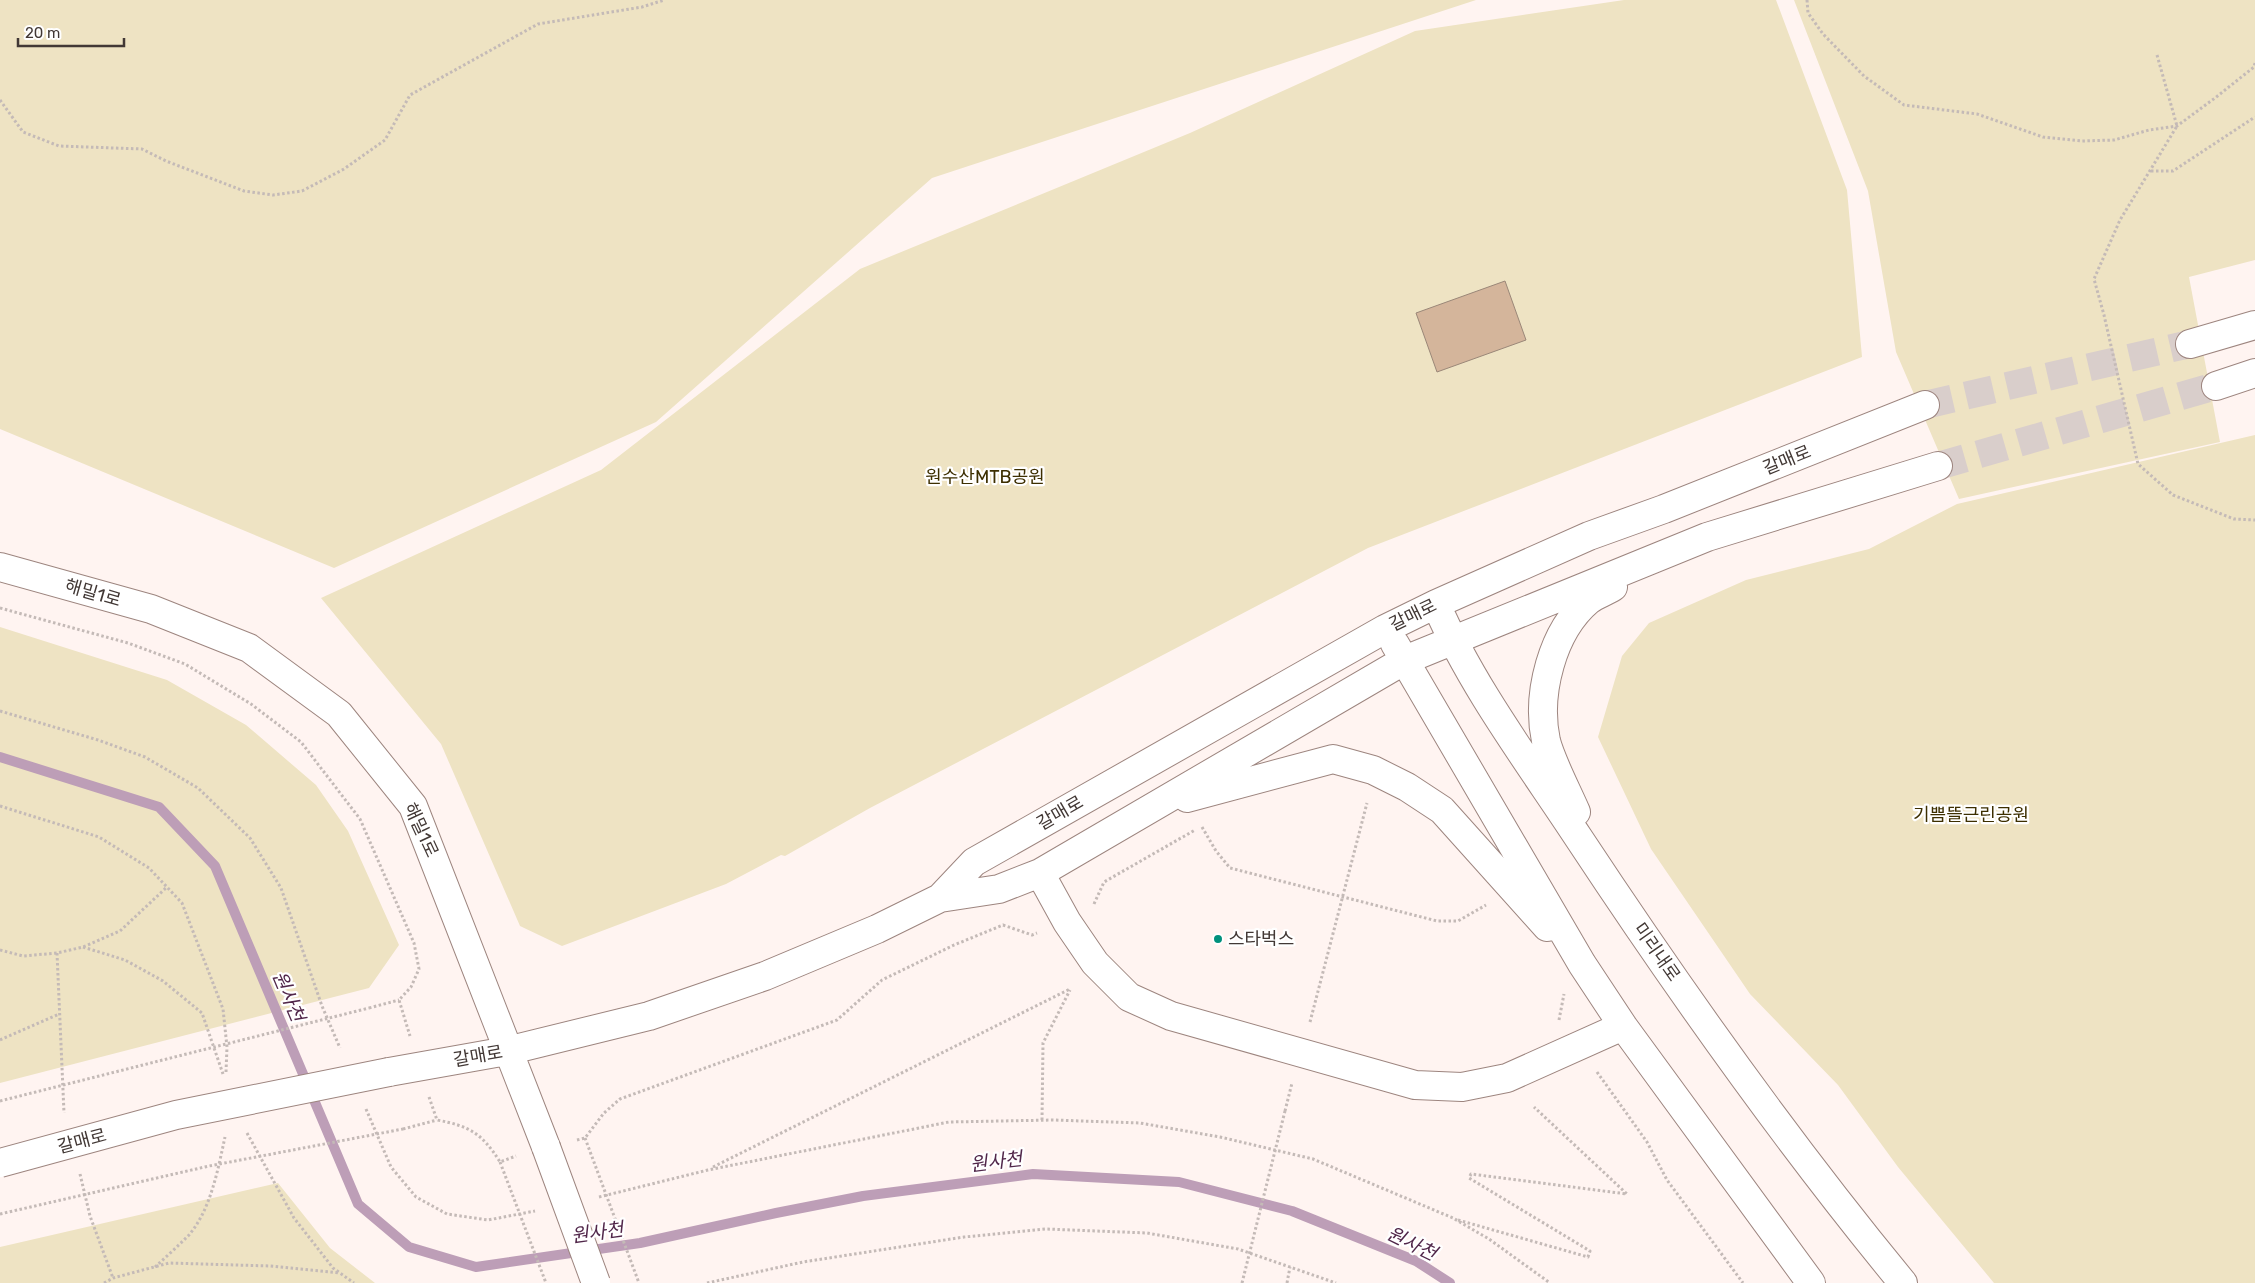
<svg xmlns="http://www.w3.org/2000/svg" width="2255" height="1283" viewBox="0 0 2255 1283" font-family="Rubik,'Noto Sans KR',sans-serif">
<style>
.green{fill:#eee3c3}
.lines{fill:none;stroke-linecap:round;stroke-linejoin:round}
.stream{stroke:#bd9eb7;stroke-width:10}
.building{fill:#d4b59b;stroke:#9a8778}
.minor-tunnel{stroke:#d9cecb;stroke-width:28;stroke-dasharray:28 14;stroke-linecap:butt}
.minor-casing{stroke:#9d857f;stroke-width:30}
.path{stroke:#c4bab7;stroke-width:3;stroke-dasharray:2.5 2.5;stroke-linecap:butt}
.minor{stroke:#fff;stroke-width:28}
.minor-bridge-casing{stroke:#9d857f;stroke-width:30;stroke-linecap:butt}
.path-bridge{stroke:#c4bab7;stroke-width:3;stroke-dasharray:2.5 2.5;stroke-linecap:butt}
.minor-bridge{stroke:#fff;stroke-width:28}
.poi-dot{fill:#00917d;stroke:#fff;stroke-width:2}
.labels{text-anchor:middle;stroke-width:4.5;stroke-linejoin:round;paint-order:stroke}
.street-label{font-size:18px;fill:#423835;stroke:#fff}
.park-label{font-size:18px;fill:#3d2f00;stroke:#fff}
.poi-label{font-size:18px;fill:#423835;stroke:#fff;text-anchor:start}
.water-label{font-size:19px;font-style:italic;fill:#51274a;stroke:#fff}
</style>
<rect width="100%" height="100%" fill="#fff4f1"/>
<path class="green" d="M0,0h1476l-544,178 -276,244 -322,146 -334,-139z
M1624,0h152l71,190 15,167 -494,191 -498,260 -85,48 -4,-1 -55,29 -164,62 -42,-20 -79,-182 -120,-146 280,-128 259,-201 330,-136 225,-102z
M1794,0h461v260l-66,17 31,165 -261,57 -63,-147 -28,-161z
M2255,435v848h-261l-96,-116 -60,-82 -88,-91 -99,-145 -53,-112 24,-81 27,-33 97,-43 123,-31 88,-45z
M0,627l167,53 79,45 70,60 32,46 51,114 -30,43 -369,95z
M278,1183l52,65 45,35h-375v-36z"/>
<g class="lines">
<path class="stream" d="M0,757l159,50 56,59 143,338 51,43 67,20 164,-24 136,-30 87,-17 170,-22 146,8 113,29 124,50 34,22"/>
</g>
<path class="building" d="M1505,281l21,59 -89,32 -21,-59z"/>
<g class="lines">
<path class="minor-tunnel" d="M1925,405l265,-61
M1938,466l278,-80"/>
<defs>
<path id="minor" d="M2190,344l65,-19
M2216,386l39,-13
M0,567l151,42 98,39 90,66 74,92 133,341
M1436,604c36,83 92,157 142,233 101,153 208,304 325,446
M1395,644l187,320 41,62 188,257
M1187,798l146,-39 40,11 34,17 35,23 105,117
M1576,812c-9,-21 -25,-51 -30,-71 -10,-47 6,-110 43,-141 7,-5 16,-8 24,-13
M1040,873l27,49 28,41 34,34 42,19 244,69 47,2 45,-9 116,-52
M940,898l34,-36 411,-233 51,-25 153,-68 75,-27 261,-104
M389,1072l118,-21 142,-35 116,-40 112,-47 63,-31 59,-9 41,-16 365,-213 302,-123 231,-71"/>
</defs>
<use href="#minor" class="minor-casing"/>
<path class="path" d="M1807,0l1,13 15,21 41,42 40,29 73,9 66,23 39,4 32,-1 35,-10 28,-4 38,-28 39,-31 1,-4
M2157,55l20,71 -57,94 -26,59 10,36 34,149 35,31 61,24 21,1
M0,100l23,32 36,14 83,3 24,12 78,30 29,4 29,-4 42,-22 41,-29 25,-45 128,-71 104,-17 22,-7
M2151,171h22l82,-54
M0,608l128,35 57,21 66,40 50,38 59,77 54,124 5,26 -8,18 -12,13 11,36
M0,711l98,29 47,17 53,31 52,50 31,50 41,118 18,42
M0,806l99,31 50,31 33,35 41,106 4,38 -1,25
M1202,827l14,24 14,17 207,53h21l28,-16
M1094,904l10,-22 91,-52
M83,947l42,13 38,21 39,32 21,61
M0,950l23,6 34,-3 26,-6 37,-16 47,-44
M57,953l7,160
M369,1008l30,-8
M1559,1020l5,-26
M1310,1022l57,-219
M0,1040l59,-26
M1597,1072l50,70 20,38 76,103
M429,1097l8,23c32,6 45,13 63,42l16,-6
M366,1109l25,58 25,30 31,17 41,6 47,-9
M1285,1111l7,-28
M1042,1120l1,-77 27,-53
M403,1129l34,-9
M247,1133l47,85 39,50 21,15
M577,1140l8,-2 19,-25 16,-14 217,-79 45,-40 72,-35 49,-20 29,10 5,-2
M713,1167l357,-178
M80,1174l10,42 23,62
M599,1197l109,-27 241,-48 104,-2 87,3 80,14 93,22 140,59 36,21 61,44
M1458,1220l130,37 2,-6 -121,-73 2,-4 156,20 -93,-87
M155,1267c11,-10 23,-21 34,-32 22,-26 29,-66 36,-98
M104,1283l9,-5 56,-15 101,3 70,7
M707,1283l96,-21 161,-25 82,-8 101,4 91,16 98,34
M1287,1283l3,-16"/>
<use href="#minor" class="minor"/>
<defs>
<path id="minor-bridge" d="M546,1147l50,136
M0,1163l176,-48 213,-43"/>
</defs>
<use href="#minor-bridge" class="minor-bridge-casing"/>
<path class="path-bridge" d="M0,1101l369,-93
M585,1138l54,145
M500,1162l46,121
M0,1214l209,-48 194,-37
M1242,1283l43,-172"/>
<use href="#minor-bridge" class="minor-bridge"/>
</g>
<circle class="poi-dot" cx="1218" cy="939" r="5"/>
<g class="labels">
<g class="street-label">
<text transform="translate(1787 460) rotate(-22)" y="6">갈매로</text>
<text transform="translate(93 593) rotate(16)" y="6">해밀1로</text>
<text transform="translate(1413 615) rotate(-26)" y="6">갈매로</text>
<text transform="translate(1060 813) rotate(-30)" y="6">갈매로</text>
<text transform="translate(421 830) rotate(65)" y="6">해밀1로</text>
<text transform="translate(1657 952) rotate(55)" y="6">미리내로</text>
<text transform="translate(478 1056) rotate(-10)" y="6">갈매로</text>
<text transform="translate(82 1141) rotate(-15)" y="6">갈매로</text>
</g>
<g class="park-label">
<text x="985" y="483">원수산MTB공원</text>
<text x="1971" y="821">기쁨뜰근린공원</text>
</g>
<g class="poi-label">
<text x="1228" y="945">스타벅스</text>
</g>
<g class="water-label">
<text transform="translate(289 996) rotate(67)" y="7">원사천</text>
<text transform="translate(996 1161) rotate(-7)" y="7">원사천</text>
<text transform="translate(597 1232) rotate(-8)" y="7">원사천</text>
<text transform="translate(1412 1243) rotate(26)" y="7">원사천</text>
</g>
</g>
<path d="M18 38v8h106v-8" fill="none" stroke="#423835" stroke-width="2.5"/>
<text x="25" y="38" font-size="15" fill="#423835" stroke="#ffffff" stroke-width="4" paint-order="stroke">20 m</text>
</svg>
